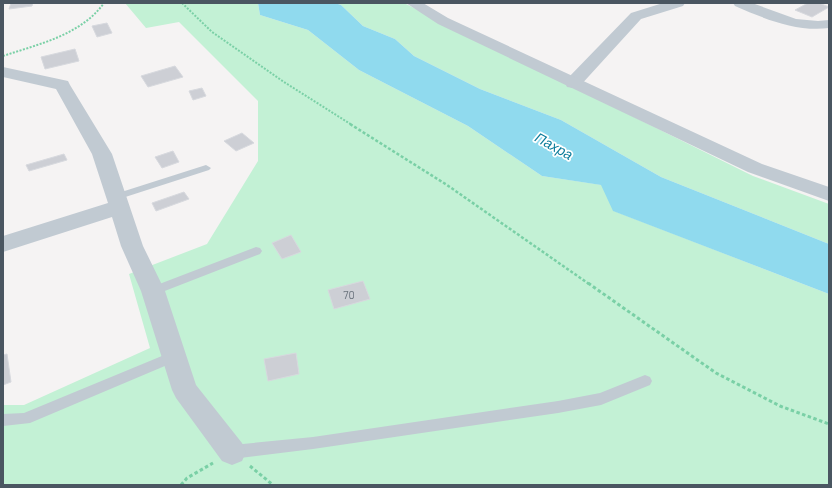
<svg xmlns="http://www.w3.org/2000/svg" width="832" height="488" viewBox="0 0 832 488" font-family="Barlow,sans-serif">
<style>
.green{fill:#c3f1d5}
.water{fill:#90daee}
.building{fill:#cdcfd5;stroke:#d7d9de}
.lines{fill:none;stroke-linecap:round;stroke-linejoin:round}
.path-far2{stroke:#7ad0a6;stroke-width:2;stroke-dasharray:2 1.5;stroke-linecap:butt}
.path-far1{stroke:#7ad0a6;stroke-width:2.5;stroke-dasharray:3 2;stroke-linecap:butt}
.path{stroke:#7ad0a6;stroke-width:3;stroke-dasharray:3.5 2.5;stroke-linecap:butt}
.service{fill:#c1cad2;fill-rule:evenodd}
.minor{fill:#c1cad2;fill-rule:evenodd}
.tertiary{fill:#c1cad2;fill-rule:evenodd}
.labels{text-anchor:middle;stroke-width:3.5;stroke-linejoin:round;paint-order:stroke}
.number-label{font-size:11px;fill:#6b747e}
.water-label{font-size:14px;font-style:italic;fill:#0c7c9b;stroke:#fff}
</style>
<rect width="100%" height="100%" fill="#f5f3f3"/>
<path class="green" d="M125,3h133l2,12 48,15 51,40 109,56 74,50 60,9 12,26 215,83v191h-826v-80h21l126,-57 -21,-74 78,-30 51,-83v-60l-79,-79 -33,6z
M335,3h69l349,173 76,28v40l-168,-67 -100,-57 -81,-31 -66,-33 -19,-17 -32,-13 -22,-21z"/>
<path class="water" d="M258,3h77l6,2 22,21 32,13 19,17 66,33 81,31 100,57 168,67v50l-216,-83 -12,-26 -59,-9 -74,-50 -109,-56 -51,-40 -48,-15z"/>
<path class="building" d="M11,3h22l-1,3 -23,3z
M808,3h11l10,4 -17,10 -17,-7z
M107,23l5,10 -15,4 -5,-11z
M75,49l4,12 -34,8 -4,-12z
M175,66l8,11 -35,10 -7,-11z
M202,88l4,8 -13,4 -4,-9z
M242,133l12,10 -18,8 -12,-10z
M173,151l6,11 -17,6 -7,-11z
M64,154l3,6 -38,11 -3,-6z
M184,192l5,7 -33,12 -4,-8z
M291,235l10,17 -19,7 -10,-16z
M363,281l7,18 -36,10 -6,-19z
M296,353l3,21 -31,7 -4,-22z
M7,354l4,28 -8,3v-30z"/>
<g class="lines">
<path class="path-far2" d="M182,3l30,29 72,50 68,43
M3,56c36,-12 78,-21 101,-53"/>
<path class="path-far1" d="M350,124l97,61 142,99"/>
<path class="path" d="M588,283l128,90 64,33 49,18
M250,466l23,19
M181,485l6,-7 26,-15"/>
<path class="service" d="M206,165l5,3 -2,2 -93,30 -5,-3 1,-2z
M256,247l4,1 2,3 -2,3 -103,40h-8l-2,-3 2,-3z
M174,351l5,1 1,4 -1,4 -149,63 -27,3v-12l21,-1z
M645,375l5,2 2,4 -2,4 -49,20 -43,8 -245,36 -81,10 -5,-2 -2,-5 2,-5 5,-2 81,-8 245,-36 42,-8z"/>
<path class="minor" d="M663,3h22l-2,3 -42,13 -62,68 -6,1 -6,-1 -2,-4 2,-4 64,-66z
M733,3h19l44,16 22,2 11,-1v8c-33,4 -64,-9 -94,-22z
M3,67l65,14 2,4 42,69 31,92 22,45 31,94 46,58 4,9 -4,9 -10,4 -10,-4 -46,-63 -4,-8 -31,-99 -20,-45 -9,-29 -109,35v-16l105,-33 -16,-49 -36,-65 -53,-12z"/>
<path class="tertiary" d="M406,3h17l25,15 314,146 67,23v14l-81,-29 -310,-148z"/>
</g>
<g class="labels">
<g class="number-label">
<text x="349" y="299">70</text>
</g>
<g class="water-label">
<text transform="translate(554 146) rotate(29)" y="5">Пахра</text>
</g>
</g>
<rect width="832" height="488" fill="none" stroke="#4a5661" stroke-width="8"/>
</svg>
